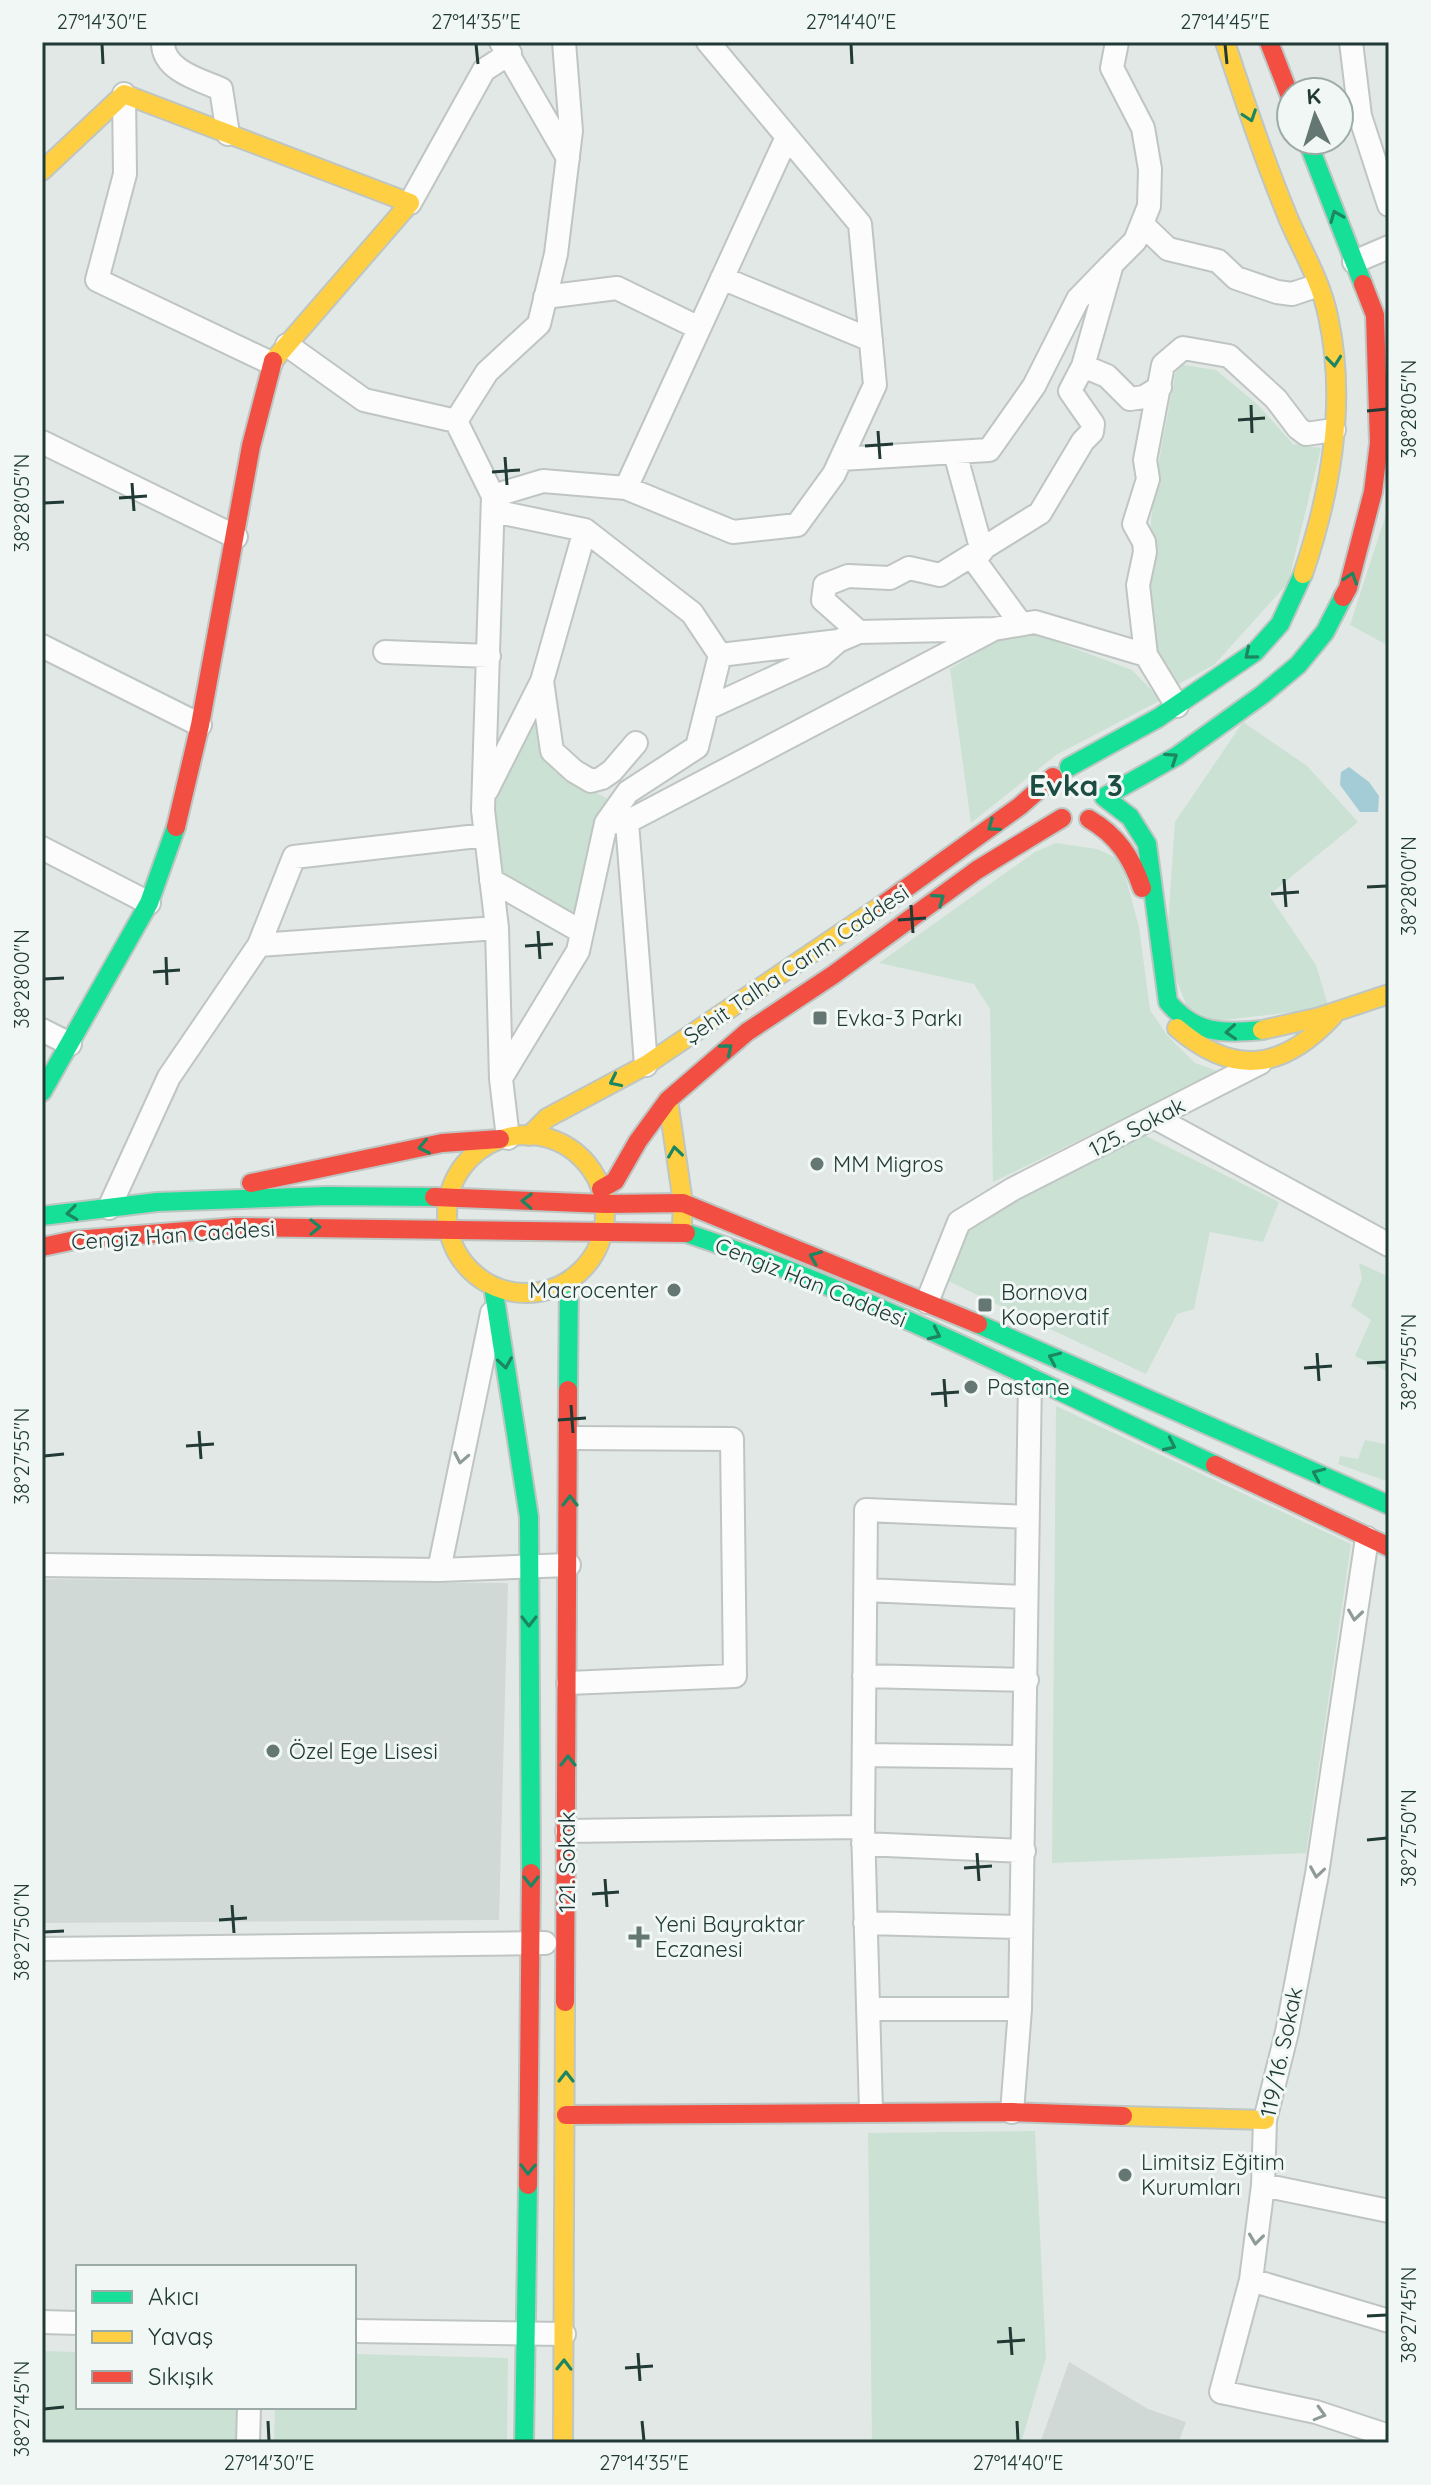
<svg xmlns="http://www.w3.org/2000/svg" width="1431" height="2485" viewBox="0 0 1431 2485" font-family="Quicksand,sans-serif">
<style>
.built{fill:#d0d9d5}
.green{fill:#cbe1d3}
.water{fill:#a3ccd6}
.lines{fill:none;stroke-linecap:round;stroke-linejoin:round}
.street-casing{stroke:#bfc5c2;stroke-width:26}
.fast-casing{stroke:#bec6c3;stroke-width:22}
.slow-casing{stroke:#bec6c3;stroke-width:22}
.jam-casing{stroke:#bec6c3;stroke-width:22}
.street{stroke:#fbfcfb;stroke-width:22}
.fast{stroke:#16e098;stroke-width:18}
.slow{stroke:#ffcf43;stroke-width:18}
.jam{stroke:#f24e42;stroke-width:18}
.oneway{stroke:#1c8562}
.oneway2{stroke:#8e9b98}
.ticks{fill:none;stroke:#213a35;stroke-width:3}
.poi-dot{fill:#657773;stroke:#f0f7f4;stroke-width:3}
.labels{text-anchor:middle;stroke-width:6;stroke-linejoin:round;paint-order:stroke}
.street-label{font-size:22px;fill:#213a35;stroke:#f0f7f4}
.poi-label{font-size:22px;fill:#213a35;stroke:#f0f7f4;text-anchor:start}
.district-label{font-size:30px;font-weight:bold;fill:#1d4c43;stroke:#f0f7f4}
.neatline{fill:none;stroke:#213a35;stroke-width:3}
.ticks-label{font-size:20px;text-anchor:middle;fill:#213a35}
</style>
<rect width="100%" height="100%" fill="#e2e8e5"/>
<path class="built" d="M42,1579l466,4 -9,337 -457,3z
M1069,2362l79,47 38,13 -7,19 6,2h-145z"/>
<path class="green" d="M1177,364l39,6 42,35 35,39 28,4 -33,135 -74,82 -39,21 -24,-36 -6,-60 9,-102z
M1389,505v141l-39,-21z
M1038,635l94,35 29,30 -105,55 -85,68 -21,-154 48,-29z
M535,711l5,26 14,34 54,28 -16,40 -17,80 -75,-49 -7,-72z
M1243,722l64,44 51,56 -89,73 47,70 13,43 -114,13 -28,-14 -21,-54 9,-131z
M1056,843l41,6 24,11 18,67 11,83 17,25 28,28 25,9 -227,110 -3,-173 -16,-25 -95,-21 156,-111z
M1140,1133l139,69 -16,40 -53,-10 -16,77 -17,5 -31,60 -198,-93 25,-60z
M1359,1263l30,14v95l-34,-16 16,-36 -20,-14 11,-27z
M1056,1406l295,138 -45,309 -254,10z
M1365,1440l24,5v37l-51,-18 2,-8 18,3z
M1035,2131l11,227 -25,85h-149l-4,-310z
M42,2351l36,1v55h159l-1,36h-194z
M354,2354l154,4 -1,85h-233l1,-36h79z"/>
<path class="water" d="M1349,767l20,15 10,14 -1,16h-18l-20,-27 1,-13z"/>
<g class="lines">
<defs>
<path id="street" d="M163,42c-1,28 37,38 58,47l7,45
M501,42l67,116
M1351,42l9,74 29,89
M124,94l1,80 -28,106 174,83
M410,203l74,-133 26,-17
M1142,224l26,25 50,12 18,17 41,14 15,2 24,-8
M1354,262l35,-15
M722,278l149,62
M545,297l72,-9 82,40
M287,345l77,55 92,21
M1083,366l24,10 23,23 14,-2 16,-10
M42,442l194,95
M955,453l27,98
M841,459l148,-9 45,-64 44,-87 32,-33
M626,488l161,-351
M493,496l50,-15 83,7 107,44 64,-7 37,-51 41,-89 -15,-161 -152,-182
M493,511l92,19 107,83 28,42 -23,92 -69,45 -22,31
M972,557l49,67
M859,632l-36,-32 2,-15 23,-9 42,2 19,-10 31,7 100,-62 43,-72 9,-9 1,-8 -23,-33 13,-25 29,-102 23,-23 14,-35 1,-37 -7,-41 -31,-60 5,-26
M42,646l158,79
M385,652l104,4
M720,655l118,-14
M542,681l10,70 22,20 17,10 11,-3 10,-7 24,-28
M1177,706l-31,-51 -8,-70 7,-33 -1,-10 -10,-18 14,-45 -3,-19 18,-95 20,-17 46,8 47,43 22,29 8,6 28,-4
M708,708l113,-52 17,-15 21,-9 135,-3 41,-7 111,33
M487,790l55,-109 43,-151
M42,848l107,55
M491,880l91,52
M259,945l35,-88 192,-22
M42,1030l28,14
M646,1065l-19,-243 367,-193
M501,1078l77,-127 28,-128 13,-1
M1156,1118l233,127
M508,1138l-7,-59 -4,-151 -14,-118 10,-314 -37,-75 31,-49 52,-48 17,-70 15,-123 -7,-89
M109,1208l60,-131 90,-132 238,-17
M927,1302l32,-80 54,-33 247,-126
M1367,1538l-50,336 -30,158 -22,88 -2,65 -12,95 -30,112 95,20 73,24
M42,1565l397,5 130,-5
M439,1570l53,-257
M866,1590l160,7
M864,1676l163,4
M568,1683l167,-7 -3,-237 -162,-1
M864,1755l160,2
M567,1831l296,-4
M863,1844l161,7
M865,1923l156,4
M42,1949l503,-6
M868,2009h152
M871,2111l-8,-284 3,-317 161,7
M1012,2112l8,-103 10,-630
M1263,2185l126,26
M1251,2280l138,41
M42,2322l36,1
M354,2331l210,3
M248,2443l1,-36"/>
<path id="fast" d="M1307,140l56,144
M1069,767l89,-49 97,-66 25,-28 23,-50
M1104,797l73,-41 85,-61 36,-30 27,-33 18,-35
M1104,797l26,20 17,27 21,158c26,32 55,32 94,28
M42,1092l107,-189 27,-76
M42,1216l115,-14 170,-6 107,1
M686,1233c182,60 355,151 529,232
M493,1286l36,231 2,356
M978,1324l411,181
M568,1390l1,-110
M524,2443l4,-258"/>
<path id="slow" d="M1225,42c20,60 40,120 64,178 14,32 32,62 39,96 19,86 3,176 -25,258
M42,171l82,-77 286,109 -137,158
M1177,1028c57,49 106,42 156,-12
M1262,1030l58,-13 69,-23
M668,1100l15,103 -1,21
M447 1214a79 79 0 1 1 158 0a79 79 0 1 1-158 0Z
M529,1136l18,-18 99,-53 238,-161
M1123,2116l142,4
M563,2443l2,-441"/>
<path id="jam" d="M1269,42l22,57
M1343,597l5,-9 25,-96 6,-49 -4,-128 -12,-31
M1089,819c28,16 43,39 53,69
M176,827l24,-102 51,-279 22,-85
M884,904l136,-98 33,-29
M251,1183l191,-40 58,-4
M601,1189l14,-8 23,-40 30,-41 79,-68 86,-57 144,-105 85,-52
M434,1197l171,7 78,-1 295,121
M42,1247l33,-7 161,-13 450,6
M1215,1465l174,82
M565,2002l3,-612
M566,2115l446,-3 111,4
M528,2185l3,-312"/>
</defs>
<use href="#street" class="street-casing"/>
<use href="#fast" class="fast-casing"/>
<use href="#slow" class="slow-casing"/>
<use href="#jam" class="jam-casing"/>
<use href="#street" class="street"/>
<use href="#fast" class="fast"/>
<use href="#slow" class="slow"/>
<use href="#jam" class="jam"/>
</g>
<defs><path id="oneway-chevron" d="M-2-3.5L2.5 0L-2 3.5" fill="none" stroke-width="1.6" stroke-linecap="round" stroke-linejoin="round" transform="scale(2)"/></defs>
<g class="oneway">
<use href="#oneway-chevron" transform="translate(1250 116) rotate(71)"/>
<use href="#oneway-chevron" transform="translate(1336 216) rotate(-112)"/>
<use href="#oneway-chevron" transform="translate(1334 361) rotate(84)"/>
<use href="#oneway-chevron" transform="translate(1351 578) rotate(-72)"/>
<use href="#oneway-chevron" transform="translate(1250 654) rotate(140)"/>
<use href="#oneway-chevron" transform="translate(1172 758) rotate(-34)"/>
<use href="#oneway-chevron" transform="translate(993 826) rotate(144)"/>
<use href="#oneway-chevron" transform="translate(939 899) rotate(-36)"/>
<use href="#oneway-chevron" transform="translate(1231 1032) rotate(176)"/>
<use href="#oneway-chevron" transform="translate(727 1049) rotate(-40)"/>
<use href="#oneway-chevron" transform="translate(615 1081) rotate(154)"/>
<use href="#oneway-chevron" transform="translate(424 1147) rotate(168)"/>
<use href="#oneway-chevron" transform="translate(675 1152) rotate(-98)"/>
<use href="#oneway-chevron" transform="translate(527 1201) rotate(-178)"/>
<use href="#oneway-chevron" transform="translate(72 1213) rotate(173)"/>
<use href="#oneway-chevron" transform="translate(315 1227)"/>
<use href="#oneway-chevron" transform="translate(815 1257) rotate(-158)"/>
<use href="#oneway-chevron" transform="translate(935 1334) rotate(25)"/>
<use href="#oneway-chevron" transform="translate(1054 1358) rotate(-156)"/>
<use href="#oneway-chevron" transform="translate(505 1363) rotate(81)"/>
<use href="#oneway-chevron" transform="translate(1170 1445) rotate(25)"/>
<use href="#oneway-chevron" transform="translate(1318 1474) rotate(-156)"/>
<use href="#oneway-chevron" transform="translate(570 1501) rotate(-90)"/>
<use href="#oneway-chevron" transform="translate(529 1621) rotate(90)"/>
<use href="#oneway-chevron" transform="translate(568 1761) rotate(-90)"/>
<use href="#oneway-chevron" transform="translate(531 1881) rotate(90)"/>
<use href="#oneway-chevron" transform="translate(566 2077) rotate(-90)"/>
<use href="#oneway-chevron" transform="translate(528 2169) rotate(91)"/>
<use href="#oneway-chevron" transform="translate(564 2365) rotate(-89)"/>
</g>
<g class="oneway2">
<use href="#oneway-chevron" transform="translate(461 1458) rotate(101)"/>
<use href="#oneway-chevron" transform="translate(1355 1615) rotate(98)"/>
<use href="#oneway-chevron" transform="translate(1317 1872) rotate(99)"/>
<use href="#oneway-chevron" transform="translate(1256 2239) rotate(97)"/>
<use href="#oneway-chevron" transform="translate(1320 2414) rotate(16)"/>
</g>
<path class="ticks" d="M102,44l1,20M476,44l2,20M851,44l1,20M1225,44l2,20M1251,405l1,28M1367,411l20,-2M1238,420l27,-2M878,431l2,28M865,446l28,-2M505,457l2,28M492,472l28,-2M132,483l2,28M119,498l28,-2M44,503l20,-1M1284,879l2,28M1367,887l20,-1M1271,894l28,-2M911,905l2,28M898,920l28,-2M538,931l2,28M525,946l28,-2M166,957l1,28M153,972l27,-2M44,979l20,-1M1317,1353l2,28M1367,1363l20,-1M1304,1368l28,-2M944,1379l2,28M931,1394l28,-2M571,1405l2,28M558,1420l28,-2M199,1431l2,28M186,1446l28,-2M44,1456l20,-2M1367,1840l20,-2M977,1853l2,28M964,1868l28,-2M605,1879l2,28M592,1894l27,-2M232,1905l2,28M219,1920l28,-2M44,1932l20,-1M1367,2316l20,-1M1010,2327l2,28M997,2342l28,-2M638,2353l2,28M625,2368l28,-2M44,2409l20,-2M268,2421l1,20M642,2421l2,20M1017,2421l1,20"/>
<g class="poi-dot">
<rect x="812" y="1010" width="16" height="16" rx="4"/>
<circle cx="817" cy="1164" r="8"/>
<circle cx="674" cy="1290" r="8"/>
<rect x="977" y="1297" width="16" height="16" rx="4"/>
<circle cx="971" cy="1387" r="8"/>
<circle cx="273" cy="1751" r="8"/>
<path d="M635 1925h8v8h8v8h-8v8h-8v-8h-8v-8h8z"/>
<circle cx="1125" cy="2175" r="8"/>
</g>
<g class="labels">
<g class="street-label">
<text transform="translate(796 964) rotate(-34)" y="8">Şehit Talha Carım Caddesi</text>
<text transform="translate(1137 1127) rotate(-27)" y="8">125. Sokak</text>
<text transform="translate(173 1235) rotate(-4)" y="8">Cengiz Han Caddesi</text>
<text transform="translate(811 1282) rotate(22)" y="8">Cengiz Han Caddesi</text>
<text transform="translate(567 1862) rotate(-90)" y="8">121. Sokak</text>
<text transform="translate(1281 2052) rotate(-78)" y="8">119/16. Sokak</text>
</g>
<g class="poi-label">
<text x="836" y="1026">Evka-3 Parkı</text>
<text x="833" y="1172">MM Migros</text>
<text x="658" y="1298" text-anchor="end">Macrocenter</text>
<text x="1001" y="1300">Bornova<tspan x="1001" dy="25">Kooperatif</tspan></text>
<text x="987" y="1395">Pastane</text>
<text x="289" y="1759">Özel Ege Lisesi</text>
<text x="655" y="1932">Yeni Bayraktar<tspan x="655" dy="25">Eczanesi</tspan></text>
<text x="1141" y="2170">Limitsiz Eğitim<tspan x="1141" dy="25">Kurumları</tspan></text>
</g>
<g class="district-label">
<text x="1076" y="796">Evka 3</text>
</g>
</g>
<rect width="1431" height="2485" fill="none" stroke="#f0f7f4" stroke-width="88"/>
<rect x="76" y="2265" width="280" height="144" fill="#f0f7f4" stroke="#9daba8" stroke-width="2"/>
<rect x="92" y="2291" width="40" height="12" fill="#16e098" stroke="#9daba8" stroke-width="2"/>
<text x="148" y="2305" font-size="24" fill="#213a35">Akıcı</text>
<rect x="92" y="2331" width="40" height="12" fill="#ffcf43" stroke="#9daba8" stroke-width="2"/>
<text x="148" y="2345" font-size="24" fill="#213a35">Yavaş</text>
<rect x="92" y="2371" width="40" height="12" fill="#f24e42" stroke="#9daba8" stroke-width="2"/>
<text x="148" y="2385" font-size="24" fill="#213a35">Sıkışık</text>
<g transform="translate(1315 116) rotate(356)"><circle r="38" fill="#f0f7f4" stroke="#9daba8" stroke-width="2"/>
<path d="M0-6L14 30L0 20L-14 30Z" fill="#657773"/>
<text y="-12" font-size="22" font-weight="bold" text-anchor="middle" fill="#213a35">K</text>
</g>
<rect x="44" y="44" width="1343" height="2397" class="neatline"/>
<g class="ticks-label">
<text x="102" y="29">27°14'30"E</text>
<text x="476" y="29">27°14'35"E</text>
<text x="851" y="29">27°14'40"E</text>
<text x="1225" y="29">27°14'45"E</text>
<text transform="translate(1409 409) rotate(-90)" y="7">38°28'05"N</text>
<text transform="translate(22 503) rotate(-90)" y="7">38°28'05"N</text>
<text transform="translate(1409 886) rotate(-90)" y="7">38°28'00"N</text>
<text transform="translate(22 979) rotate(-90)" y="7">38°28'00"N</text>
<text transform="translate(1409 1362) rotate(-90)" y="7">38°27'55"N</text>
<text transform="translate(22 1456) rotate(-90)" y="7">38°27'55"N</text>
<text transform="translate(1409 1838) rotate(-90)" y="7">38°27'50"N</text>
<text transform="translate(22 1932) rotate(-90)" y="7">38°27'50"N</text>
<text transform="translate(1409 2315) rotate(-90)" y="7">38°27'45"N</text>
<text transform="translate(22 2409) rotate(-90)" y="7">38°27'45"N</text>
<text x="269" y="2470">27°14'30"E</text>
<text x="644" y="2470">27°14'35"E</text>
<text x="1018" y="2470">27°14'40"E</text>
</g>
</svg>
